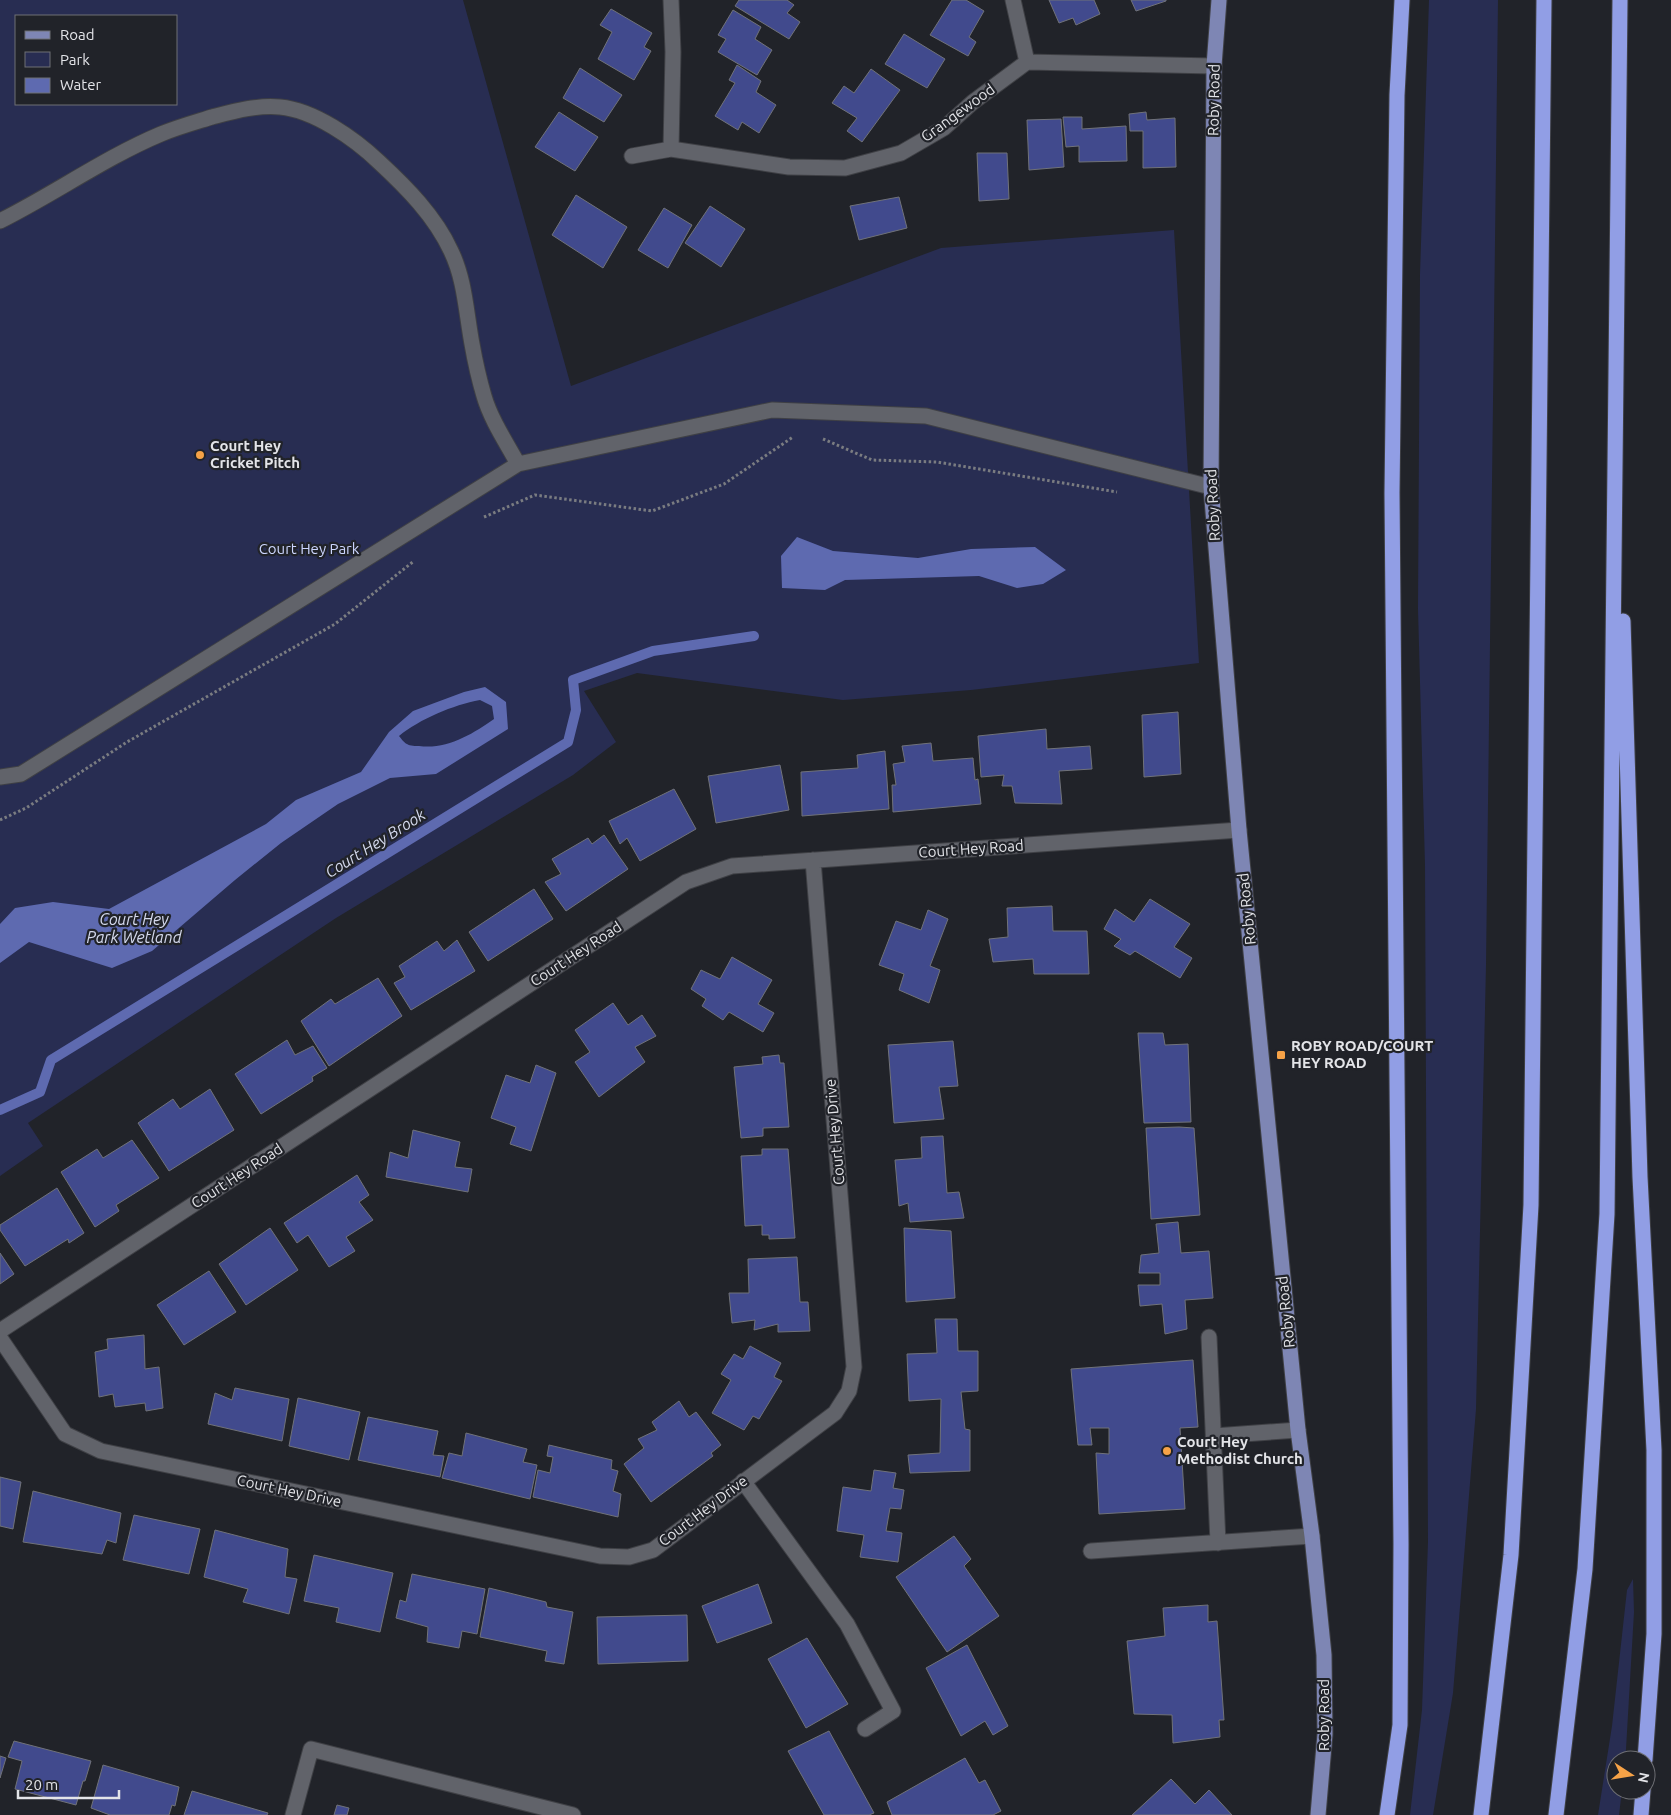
<svg xmlns="http://www.w3.org/2000/svg" width="1671" height="1815" viewBox="0 0 1671 1815" font-family="Ubuntu,sans-serif">
<style>
.green{fill:#282d52;fill-rule:evenodd}
.water{fill:#5e6ab0;fill-rule:evenodd}
.lines{fill:none;stroke-linecap:round;stroke-linejoin:round}
.stream{stroke:#5e6ab0;stroke-width:10}
.building{fill:#414a8d;stroke:#707279}
.minor-casing{stroke:#3f4045;stroke-width:17}
.major-casing{stroke:#3f4045;stroke-width:17}
.highway-casing{stroke:#3f4045;stroke-width:17}
.path{stroke:#7a7c81;stroke-width:3;stroke-dasharray:2.5 2.5;stroke-linecap:butt}
.minor{stroke:#61636a;stroke-width:15}
.major{stroke:#7e86b4;stroke-width:15}
.highway{stroke:#919ee5;stroke-width:15}
.poi-dot{fill:#f6a247;stroke:#212329;stroke-width:2}
.labels{text-anchor:middle;stroke-width:4.5;stroke-linejoin:round;paint-order:stroke}
.street-label{font-size:15px;fill:#e3e4e8;stroke:#212329}
.poi-label{font-size:15px;font-weight:bold;fill:#e3e4e8;stroke:#212329;text-anchor:start}
.park-label{font-size:15px;fill:#cdd6fe;stroke:#212329}
.water-label{font-size:16px;font-style:italic;fill:#d4d9ed;stroke:#212329}
</style>
<rect width="100%" height="100%" fill="#212329"/>
<path class="green" d="M0,0h463l108,386 370,-138 233,-18 25,433 -228,27 -128,10 -206,-27 -53,18 32,51 -43,33 -237,143 -308,205 15,23 -43,30zM16,16h160v88h-160z
M1429,0h69l-12,965 -10,444 -23,284 -20,122h-23l12,-105 6,-168 -3,-677 -7,-256 2,-335z
M1633,1579l1,33 -8,137 -1,11h-9v30h6l-3,25h-21l14,-89 15,-136z"/>
<path class="water" d="M797,537l36,14 85,7 53,-9 64,-2 31,23 -23,14 -26,4 -38,-12 -134,4 -20,10 -43,-2 -1,-32z
M485,687l21,15 2,27 -72,45 -46,4 -52,26 -57,39 -46,37 -83,71 -40,17 -83,-26 -29,21v-39l15,-16 38,-6 56,7 157,-85 30,-24 65,-28 28,-40 24,-21 51,-19zM480,700l12,6 2,13c-21,15 -48,31 -75,27 -3,0 -9,0 -12,-2 -3,-1 -6,-6 -8,-8 21,-17 54,-31 81,-36z"/>
<g class="lines">
<path class="stream" d="M0,1110l40,-18 11,-32 517,-318 8,-32 -3,-30 80,-29 101,-15"/>
</g>
<path class="building" d="M739,0h48l7,5 -7,8 13,9 -11,17 -54,-33z
M952,0h14l18,11 -15,26 7,5 -8,14 -38,-21z
M1049,0h45l6,14 -24,11 -3,-7 -14,5z
M1131,0h35v1l-30,10z
M611,9l41,24 -8,14 7,4 -17,29 -36,-21 14,-27 -12,-7z
M733,10l28,17 -6,12 17,11 -15,25 -39,-23 8,-13 -8,-4z
M904,34l41,25 -18,29 -42,-24z
M737,65l24,16 -5,11 20,13 -17,28 -17,-11 -4,8 -23,-14 20,-33 -6,-3z
M580,68l42,27 -18,27 -41,-24z
M871,69l29,21 -38,52 -15,-11 10,-13 -25,-15 12,-17 10,7z
M559,112l39,25 -23,34 -40,-24z
M1146,112l1,8 28,-2 1,49 -33,1v-37h-13l-1,-17z
M1063,117h19v12l44,-3 1,35 -48,1v-16l-13,1z
M1061,119l3,48 -35,3 -2,-50z
M977,153h30l2,46 -30,2z
M576,195l51,32 -24,41 -51,-33z
M899,197l8,31 -48,12 -9,-34z
M710,206l35,23 -24,38 -36,-24z
M664,208l28,17 -24,43 -30,-18z
M1178,712l3,62 -37,3 -2,-62z
M1046,729l1,20 43,-3 2,23 -33,2 3,33 -47,-1 -3,-17h-10l2,-11 -23,2 -3,-41z
M931,743l2,18 40,-3 2,22 3,-1 3,25 -88,8 -1,-27h4l-3,-21 12,-2 -3,-16z
M885,751l4,58 -87,7 -1,-44 57,-4 -1,-13z
M780,765l9,45 -73,13 -8,-47z
M674,789l22,40 -56,32 -13,-23 -7,6 -11,-23z
M604,835l24,34 -62,42 -21,-29 16,-8 -9,-15 36,-21 4,6z
M534,889l19,30 -65,42 -19,-29z
M1150,899l40,25 -16,23 18,11 -12,20 -45,-27 -5,4 -16,-9 7,-7 -17,-10 11,-20 19,13z
M1052,906l1,25h34l2,43h-55l-1,-15 -40,3 -4,-23 19,-2 -1,-29z
M928,910l20,9 -18,47 10,4 -11,33 -30,-13 5,-16 -25,-9 17,-44 25,9z
M457,940l18,31 -64,39 -17,-27 11,-6 -6,-11 38,-25 7,10z
M732,957l40,23 -14,24 16,9 -11,19 -34,-20 -6,8 -21,-14 4,-7 -15,-10 10,-19 19,9z
M378,978l24,38 -73,50 -28,-45 30,-22 4,5z
M613,1003l15,22 14,-10 14,21 -21,11 10,15 -46,35 -24,-35 15,-10 -15,-22z
M1138,1033h25l2,12 23,-1 3,78 -47,1z
M287,1040l8,15 18,-9 14,22 -15,9 1,4 -52,33 -26,-40z
M953,1041l5,45 -19,1 5,32 -50,4 -6,-78z
M779,1055l1,8h4l5,64 -26,1v8l-22,2 -7,-71 29,-3 -1,-7z
M536,1065l20,8 -25,78 -21,-7 6,-17 -25,-9 15,-43 24,8z
M210,1089l24,41 -65,41 -31,-48 35,-24 7,10z
M1179,1127l15,1 6,87 -49,4 -5,-91z
M413,1130l47,12 -5,25 17,2 -4,23 -82,-15 4,-25 18,6z
M943,1136l4,57 12,-1 5,26 -54,4 -2,-19 -9,3 -4,-46 27,-2 -1,-21z
M132,1140l27,38 -43,27 3,6 -24,16 -34,-55 36,-23 6,9z
M762,1149h26l7,89 -26,1v-4h-7v-10l-17,1 -4,-70 21,-1z
M357,1175l12,20 -10,7 14,18 -27,17 9,14 -26,16 -21,-32 -11,8 -13,-20z
M57,1188l27,45 -15,10 -1,-4 -43,27 -25,-36v-5z
M1178,1222l3,31 28,-2 4,47 -28,2 2,29 -22,5 -3,-30 -22,2 -2,-21h22v-12h-21l2,-18 18,-2 -3,-29z
M270,1228l28,42 -52,35 -27,-41z
M904,1228l47,3 4,67 -49,4z
M0,1253l14,21 -14,10z
M797,1257l3,45h8l2,29 -32,1v-8l-24,6 1,-10 -23,3 -3,-30h20l-1,-34z
M209,1271l27,41 -52,33 -27,-40z
M935,1319h22l1,32h20v40l-17,1 4,37 5,1v41l-60,2 -2,-18 32,-2 1,-54 -32,2 -2,-47 30,-1z
M144,1335l1,34 14,-2 4,41 -17,3 -1,-8 -30,4 -2,-13 -14,3 -4,-45 13,-3 -1,-10z
M750,1346l31,17 -7,14 8,4 -23,38 -6,-3 -9,14 -32,-17 19,-33 -10,-6 13,-20 9,5z
M1193,1360l5,67 -18,1 5,81 -86,5 -3,-61 13,1v-26h-19l2,17h-14l-7,-76z
M235,1388l54,11 -7,42 -74,-17 7,-31 17,7z
M298,1398l62,14 -11,48 -60,-14z
M679,1401l10,16 7,-5 25,33 -10,8 2,3 -62,46 -27,-38 20,-16 -6,-9 19,-9 -5,-8z
M368,1417l70,14 -5,24 11,1 -4,21 -82,-17z
M466,1433l61,16 -4,13 14,3 -7,34 -88,-21 7,-25 13,3z
M549,1445l63,15 -1,9 7,2 -5,20 8,3 -3,23 -85,-20 5,-27 12,3 3,-16 -6,-1z
M874,1470l22,3 -3,15 11,2 -3,19 -11,-1 -4,23 16,2 -4,29 -38,-5 4,-22 -27,-4 6,-44 28,4z
M0,1477l21,5 -8,47 -13,-3z
M33,1491l88,22 -5,30 -9,-3 -5,14 -79,-12z
M134,1515l66,14 -11,45 -66,-14z
M215,1530l73,19 -3,28 12,2 -8,35 -46,-12 5,-13 -44,-12z
M954,1536l17,23 -7,7 35,50 -52,36 -51,-75z
M314,1555l79,18 -13,59 -44,-10 3,-14 -35,-7z
M412,1574l73,15 -8,45 -15,-3 -3,17 -32,-6 1,-15 -32,-9 4,-18 6,2z
M758,1584l14,39 -55,20 -15,-37z
M489,1588l57,14 1,5 26,5 -9,52 -19,-3 2,-10 -67,-14z
M1208,1605v17l9,-1 7,99h-5l1,17 -47,6 -1,-28 -38,-1 -7,-73 38,-5 -2,-28z
M687,1615l1,46 -90,3 -1,-47z
M807,1638l41,66 -42,24 -38,-69z
M967,1645l41,81 -15,9 -8,-14 -24,15 -35,-68z
M829,1731l45,82 -5,2h-45l-36,-64z
M14,1741l77,20 -6,20h-2l-7,24 -61,-16 7,-28 -14,-4z
M0,1756l6,2 -6,20z
M965,1758l14,25 6,-3 16,31 -8,4h-101l-5,-13z
M103,1765l76,22 -4,19 -3,-1 -3,10h-59l-19,-7z
M1171,1779l24,25 14,-14 23,25h-100z
M192,1791l76,22 -1,2h-83z
M337,1805l12,3 -2,7h-13z"/>
<g class="lines">
<defs>
<path id="minor" d="M671,0l2,52 -2,97 118,18 56,1 56,-15 43,-25 29,-26 54,-40 187,4
M1013,0l14,62
M632,156l39,-7
M0,221c54,-27 106,-64 161,-87 17,-7 35,-12 51,-17 23,-6 44,-12 68,-10 34,3 75,32 99,55 27,25 56,54 72,89 14,29 15,61 21,93 3,17 7,35 12,52 7,24 22,46 34,68l-497,310 -21,3
M518,464l254,-54 154,6 285,71
M0,1331l686,-449 46,-16 507,-36
M1209,1337l9,206
M0,1338l65,96 36,17 499,105 29,1 24,-7 182,-137 14,-22 5,-24 -41,-507
M1214,1436l84,-6
M743,1481l104,143 46,87 -28,18
M1091,1551l221,-15
M293,1815l18,-66 262,66"/>
<path id="major" d="M1219,0l-5,66 -3,421 28,343 59,600 14,106 12,119 1,79 -7,81"/>
<path id="highway" d="M1623,621l17,556 14,273v184l-9,126
M1387,1815l13,-90 1,-181 -9,-1051 5,-398 5,-95
M1481,1815l30,-260 20,-350 13,-1205
M1556,1815l29,-246 22,-355 13,-1214
M1641,1815l2,-25"/>
</defs>
<use href="#minor" class="minor-casing"/>
<use href="#major" class="major-casing"/>
<use href="#highway" class="highway-casing"/>
<path class="path" d="M823,439l49,21 65,2 180,30
M484,517l51,-22 117,16 72,-27 69,-47
M0,820l26,-12 101,-66 208,-118 79,-63"/>
<use href="#minor" class="minor"/>
<use href="#major" class="major"/>
<use href="#highway" class="highway"/>
</g>
<g class="poi-dot">
<circle cx="200" cy="455" r="5"/>
<rect x="1276" y="1050" width="10" height="10" rx="2.5"/>
<circle cx="1167" cy="1451" r="5"/>
</g>
<g class="labels">
<g class="street-label">
<text transform="translate(1214 100) rotate(-89)" y="5">Roby Road</text>
<text transform="translate(958 113) rotate(-36)" y="5">Grangewood</text>
<text transform="translate(1213 505) rotate(-93)" y="5">Roby Road</text>
<text transform="translate(971 849) rotate(-4)" y="5">Court Hey Road</text>
<text transform="translate(1247 909) rotate(-96)" y="5">Roby Road</text>
<text transform="translate(576 954) rotate(-33)" y="5">Court Hey Road</text>
<text transform="translate(835 1132) rotate(-95)" y="5">Court Hey Drive</text>
<text transform="translate(237 1176) rotate(-33)" y="5">Court Hey Road</text>
<text transform="translate(1286 1312) rotate(-96)" y="5">Roby Road</text>
<text transform="translate(289 1491) rotate(12)" y="5">Court Hey Drive</text>
<text transform="translate(703 1511) rotate(-37)" y="5">Court Hey Drive</text>
<text transform="translate(1324 1715) rotate(-90)" y="5">Roby Road</text>
</g>
<g class="poi-label">
<text x="210" y="451">Court Hey<tspan x="210" dy="17">Cricket Pitch</tspan></text>
<text x="1291" y="1051">ROBY ROAD/COURT<tspan x="1291" dy="17">HEY ROAD</tspan></text>
<text x="1177" y="1447">Court Hey<tspan x="1177" dy="17">Methodist Church</tspan></text>
</g>
<g class="park-label">
<text x="309" y="554">Court Hey Park</text>
</g>
<g class="water-label">
<text transform="translate(375 843) rotate(-32)" y="6">Court Hey Brook</text>
<text x="134" y="925">Court Hey<tspan x="134" dy="18">Park Wetland</tspan></text>
</g>
</g>
<rect x="15" y="15" width="162" height="90" fill="#212329" stroke="#6f7075"/>
<rect x="25" y="31" width="25" height="8" fill="#7e86b4" stroke="#6f7075"/>
<text x="60" y="40" font-size="15" fill="#e3e4e8">Road</text>
<rect x="25" y="52" width="25" height="15" fill="#282d52" stroke="#6f7075"/>
<text x="60" y="65" font-size="15" fill="#e3e4e8">Park</text>
<rect x="25" y="78" width="25" height="15" fill="#5e6ab0" stroke="#6f7075"/>
<text x="60" y="90" font-size="15" fill="#e3e4e8">Water</text>
<g transform="translate(1631 1775) rotate(102)"><circle r="24" fill="#212329" stroke="#6f7075"/>
<path d="M0-4L9 19L0 12L-9 19Z" fill="#f6a247"/>
<text y="-8" font-size="14" font-weight="bold" text-anchor="middle" fill="#e3e4e8">N</text>
</g>
<path d="M18 1790v8h101v-8" fill="none" stroke="#e3e4e8" stroke-width="2.5"/>
<text x="25" y="1790" font-size="15" fill="#e3e4e8" stroke="#212329" stroke-width="4" paint-order="stroke">20 m</text>
</svg>
